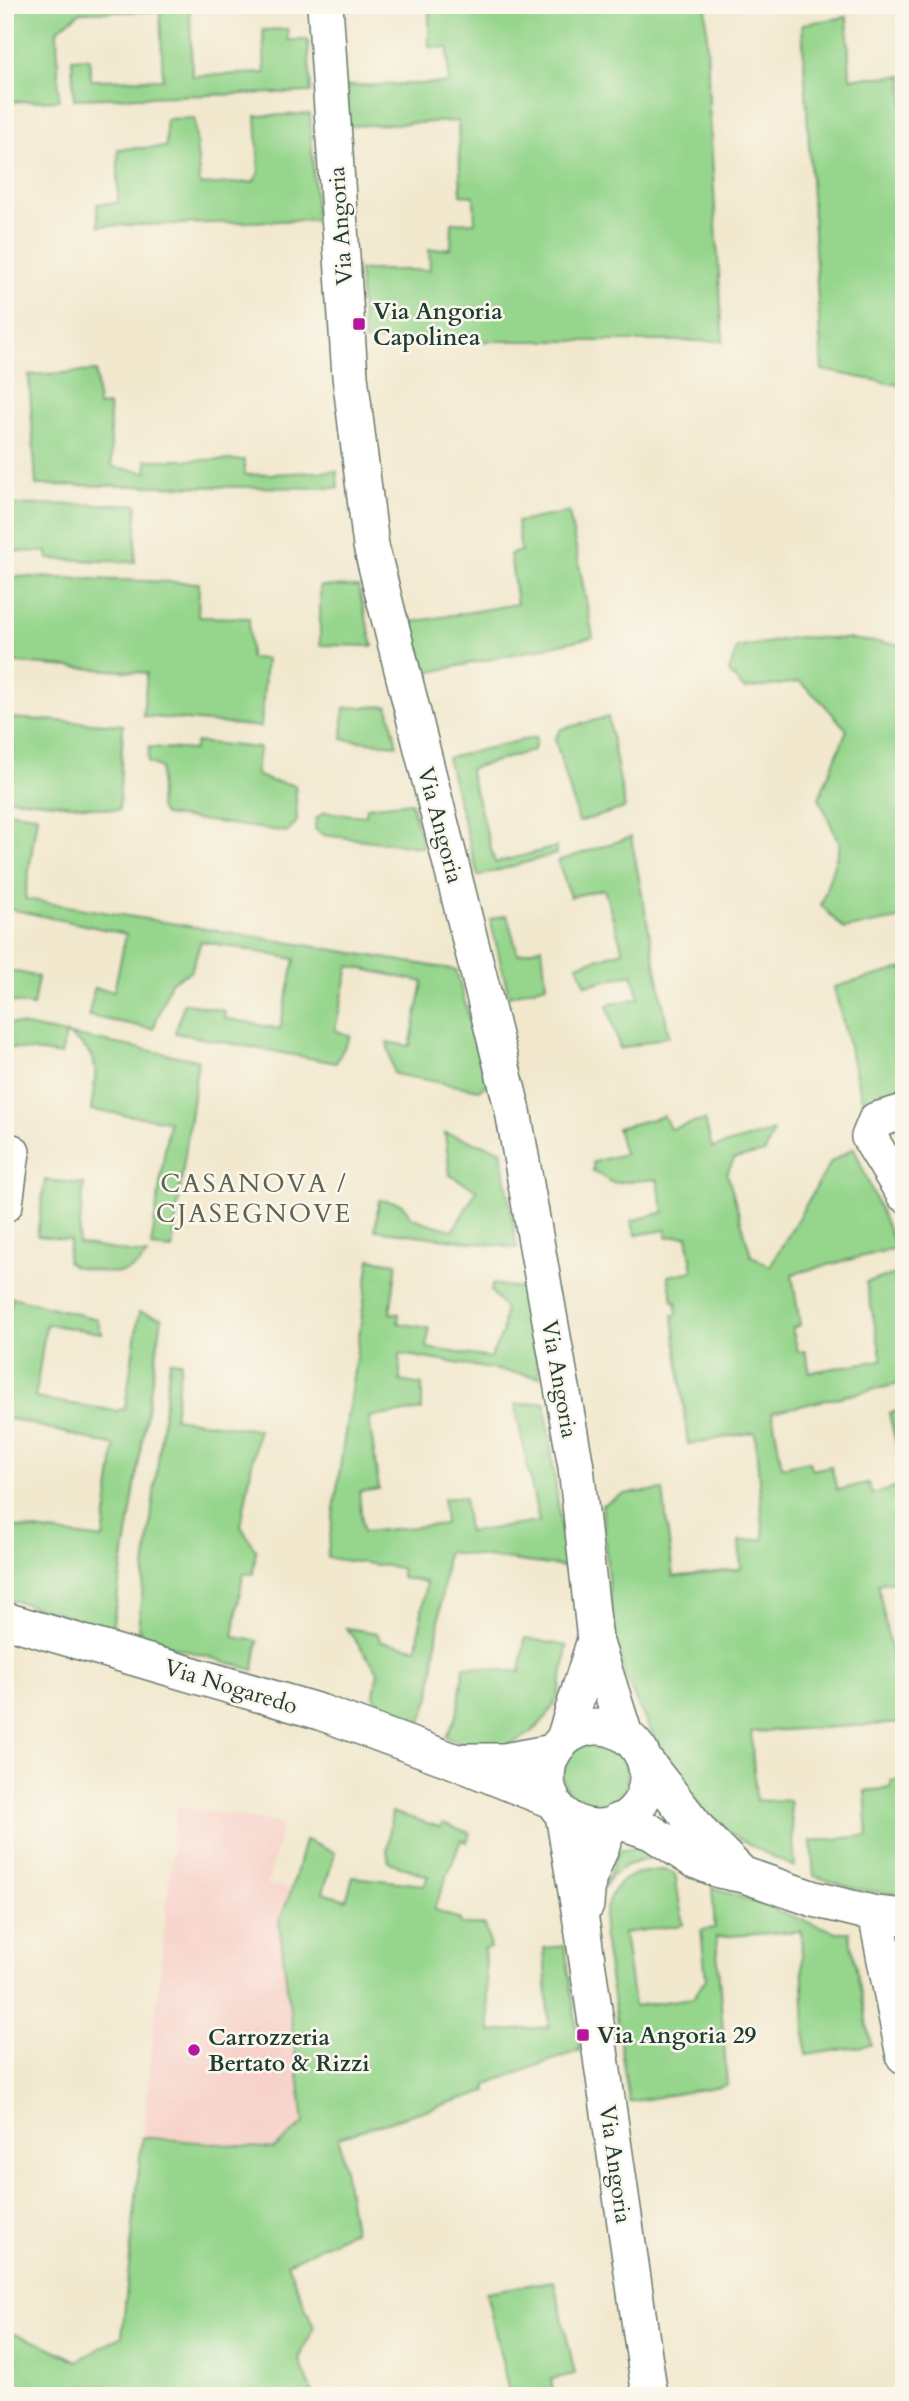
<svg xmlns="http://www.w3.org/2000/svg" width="909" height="2401" viewBox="0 0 909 2401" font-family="Cardo,serif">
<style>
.built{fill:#f7d1c9}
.green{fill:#95d58c;stroke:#5a8960;stroke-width:2}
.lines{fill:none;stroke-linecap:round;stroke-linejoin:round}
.minor-casing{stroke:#68796a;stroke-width:38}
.minor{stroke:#fff;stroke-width:35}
.poi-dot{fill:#b5179e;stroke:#fbf7ec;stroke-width:2.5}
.labels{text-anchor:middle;stroke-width:5;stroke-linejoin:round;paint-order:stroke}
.street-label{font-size:23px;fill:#1f3d34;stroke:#fbf7ec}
.poi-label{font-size:23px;font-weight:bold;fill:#1f3d34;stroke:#fbf7ec;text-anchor:start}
.quarter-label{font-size:26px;letter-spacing:2px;fill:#5e6351;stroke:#fbf7ec}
</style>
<rect width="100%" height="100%" fill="#fbf7ec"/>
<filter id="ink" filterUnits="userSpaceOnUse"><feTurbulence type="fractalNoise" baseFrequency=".0143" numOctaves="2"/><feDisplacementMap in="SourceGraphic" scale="14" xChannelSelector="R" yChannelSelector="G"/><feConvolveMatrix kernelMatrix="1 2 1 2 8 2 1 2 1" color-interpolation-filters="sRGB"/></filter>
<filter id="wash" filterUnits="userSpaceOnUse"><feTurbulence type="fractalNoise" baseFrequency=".00686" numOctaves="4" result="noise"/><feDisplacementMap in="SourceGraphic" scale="28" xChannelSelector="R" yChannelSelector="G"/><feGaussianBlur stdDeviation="1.57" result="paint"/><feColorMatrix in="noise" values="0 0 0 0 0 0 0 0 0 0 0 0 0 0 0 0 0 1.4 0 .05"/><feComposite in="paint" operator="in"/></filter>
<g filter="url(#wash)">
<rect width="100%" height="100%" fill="#f1e8ce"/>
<path class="built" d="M177,1806l105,18 -14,61 24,4 -8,21 50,309 -212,118z"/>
<path class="green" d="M5,5h266l-81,3 2,68 73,-3 -2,-43 25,-1v11h20l3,52 -237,7 -2,-40 17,-1 2,22 72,-1 -3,-68 -79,1 -24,18 2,70 -54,2z
M429,5h277l3,101 14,235h-359l-5,-71h71l-1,-20 22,-2 1,-25 23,-1 -1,-26 -13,-1 -3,-74 -109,5 -3,-40 103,-3 -1,-35 -19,-1z
M847,17l3,61 53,-2 1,310 -82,-16 -20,-346z
M310,114l6,106 -217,6 -2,-22 21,-1v-54l48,-2v-28l28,-1 6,67 53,-3 6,-9 -3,-57z
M96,371l2,35 11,-1 3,62 35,5 -1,-12h98l1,15 92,-4 1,17 -302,-3 -7,-110z
M137,504l-2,58 -87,-3 -1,-7 -39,-1 -1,-46z
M569,512l24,125 -167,36 -14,-51 105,-18 -7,-50 11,-3 -4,-29z
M5,576l194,7 -1,34 51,1 1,40 16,1 -5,68 -118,-11 4,-43 -142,-11z
M320,586l38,1 15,59 -53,-1z
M798,637l50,2 56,6v273l-60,11 -23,-24 19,-60 -21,-47 28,-68 -24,-27 -23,-21 -56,7 -15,-17 8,-24z
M388,706l9,39 -55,-6 2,-31z
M5,709h5v9l113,7 -4,85 -114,-12 8,-56 -8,-1z
M608,717l17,91 -46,14 -24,-83 6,-10z
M536,737l-2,13 -65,19 26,94 61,-16v7l-78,22 -31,-118z
M196,742l63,6 -3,27 15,6 24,4 2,36 -9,11 -124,-17 -5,-7 2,-40 -13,-6 1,-15 45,3z
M411,802l12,45 -100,-12 -8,-6 1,-10 8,-7 42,4 1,-9z
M5,811l32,4 -12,84 431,71 31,114 -8,6 -85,-16 -7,-32 23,4 13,-64 -74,-16 -14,64 15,6 -14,27 -161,-30 9,-30 41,8 -1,7 56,11 15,-70 -94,-18 -10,30 -20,11 -18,47 -64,-13 5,-28 20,3 12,-57 -121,-26z
M631,837l38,199 -49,13 -13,-44 32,-7 -7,-24 -46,11 -9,-20 46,-14 -19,-62 -34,8 -12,-36z
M507,915l11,39 24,-7 4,38 -37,11 -19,-77z
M904,968v128l-40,11 -30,-120z
M5,969l33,8 -5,29 -28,-5z
M5,1022l193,38 -26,189 -21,-2 18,-126 -78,-11c5,-37 13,-55 -25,-76l-5,21 -56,-8z
M664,1116l6,13 35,-9 7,28 62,-17 -9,21 -31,7 -7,14 24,82 19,11 61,-104 23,-14 42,100 -104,26 8,51 -8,3 6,24 7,-1 5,21 72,-12 -16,-78 35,-9 3,15v95l-132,29 10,55 27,-6 3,9 19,-4 6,24 31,-7 4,11 32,-8v93l-26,5 26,139 -153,9 5,69 34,-1 5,67c-26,-12 -52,-24 -74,-41 -34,-26 -89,-121 -99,-162 -14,-51 -15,-107 -20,-159l21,-11 40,-4 10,87 68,-8 -2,-28 25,-2 -9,-107 -67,12 -15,-129h4l-1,-14h-3l-5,-25 25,-5 -6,-35 -20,1 -1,-7 -30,5 -5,-14 33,-9 -7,-33 -44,4 -20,-12v-9l31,-8 -7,-26z
M445,1133l56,17 16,98 -142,-18 4,-30c20,3 22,0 32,17 15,7 28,9 42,13l24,-40 -27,-15z
M45,1180l39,4 -6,60 69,11c-21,28 -44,16 -74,11l-6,-5 3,-21 -33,-4z
M370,1259l27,4 -7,50 9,1 -1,9 31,5 -2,20 63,10 12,-24 3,-25 -14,-18 2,-7 30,5 17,88 -140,-23v27l22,4v25l-53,7 10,72 -20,3 4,40 82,-8 -2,-25 21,-2 4,35 71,-10 -24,-117 30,-3 21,165 -119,-15 -17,145 -11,30 -37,-14 -8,-18 4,-24 -32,-43 31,5 4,9 36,6 9,-66 -25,-4v-10l-74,-10z
M12,1297l85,22 5,14 -56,-9 -11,74 81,13 9,-3 14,-96 23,6 -50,311 -107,-31v-72l98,13 12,-93 -110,-29v-73z
M170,1361l11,1 -7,56 84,12 -17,96 15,25 -3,23h-10l-10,63 25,4 -4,29 -111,-32 -5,-11z
M904,1410v68l-15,-65z
M525,1638l42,8c-3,18 -4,37 -11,54 -14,32 -49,54 -84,47 -9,-2 -17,-7 -26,-10l11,-22 7,-49 56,6z
M563 1775a32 32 0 1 1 64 0a32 32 0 1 1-64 0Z
M904,1779v116l-45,-5 -45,-14 -3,-35 57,-5 -3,-45 26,-3v-7z
M392,1812l48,15 3,-4 27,10 -3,9 -6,-2 -27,69 26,11 2,5h23l6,23 -7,1 6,83 59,-5 -5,-79 21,-2 15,104 -93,34v7l-148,46 15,94 -67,32 27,65 -15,31 15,37h-309v-65l40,14 32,16 45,-25 20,-199 132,12 30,-26 -25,-201 13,-33 13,-49 30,13 -12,39 23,8 7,-23 71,8 4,-9 -39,-14 -2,-11z
M634,1847l12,1 10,8 -29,9 -15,10 -9,14 16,-38z
M663,1870l12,4 8,51 -59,8 10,73 59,-8 13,-19 -5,-49 14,-2 -3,-41 124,45h13l22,113 -65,10 -5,-124 -85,6 11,148 -98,17 -26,-171c3,-43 16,-59 60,-61z
M554,2281l21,93 -24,5 3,17h-44l-24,-104z"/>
</g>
<g filter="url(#ink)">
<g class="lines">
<defs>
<path id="minor" d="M325,5l25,371 21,170 142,565 63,356 19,173 30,95
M904,1112l-28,8 -7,17 35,57
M5,1204l7,-52
M5,1620l315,92 134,49 99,40
M547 1777a50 50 0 1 1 100 0a50 50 0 1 1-100 0Z
M564,1739l31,-99
M466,1761h38l49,-9
M645,1761l56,72 40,40
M563,1814l20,119 67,463
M618,1821l33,11 41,27 27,11 25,5 70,24 62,15 28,3
M586,1905l2,-25 22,-55
M876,1914l28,142"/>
</defs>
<use href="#minor" class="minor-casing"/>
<use href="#minor" class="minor"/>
</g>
</g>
<g class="poi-dot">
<rect x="352" y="317" width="14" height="14" rx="3.5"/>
<rect x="576" y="2028" width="14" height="14" rx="3.5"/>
<circle cx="194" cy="2050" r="7"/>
</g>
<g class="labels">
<g class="street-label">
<text transform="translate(340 226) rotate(-94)" y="8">Via Angoria</text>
<text transform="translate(441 825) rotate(75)" y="8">Via Angoria</text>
<text transform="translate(560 1379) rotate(80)" y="8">Via Angoria</text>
<text transform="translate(231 1686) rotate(17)" y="8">Via Nogaredo</text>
<text transform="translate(616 2164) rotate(82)" y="8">Via Angoria</text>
</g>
<g class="poi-label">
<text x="373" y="319">Via Angoria<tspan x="373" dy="26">Capolinea</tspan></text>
<text x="597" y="2043">Via Angoria 29</text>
<text x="208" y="2045">Carrozzeria<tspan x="208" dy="26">Bertato &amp; Rizzi</tspan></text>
</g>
<g class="quarter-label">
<text x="254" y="1192">CASANOVA /<tspan x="254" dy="30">CJASEGNOVE</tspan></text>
</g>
</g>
<rect width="909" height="2401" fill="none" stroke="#fbf7ec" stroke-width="28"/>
</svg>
